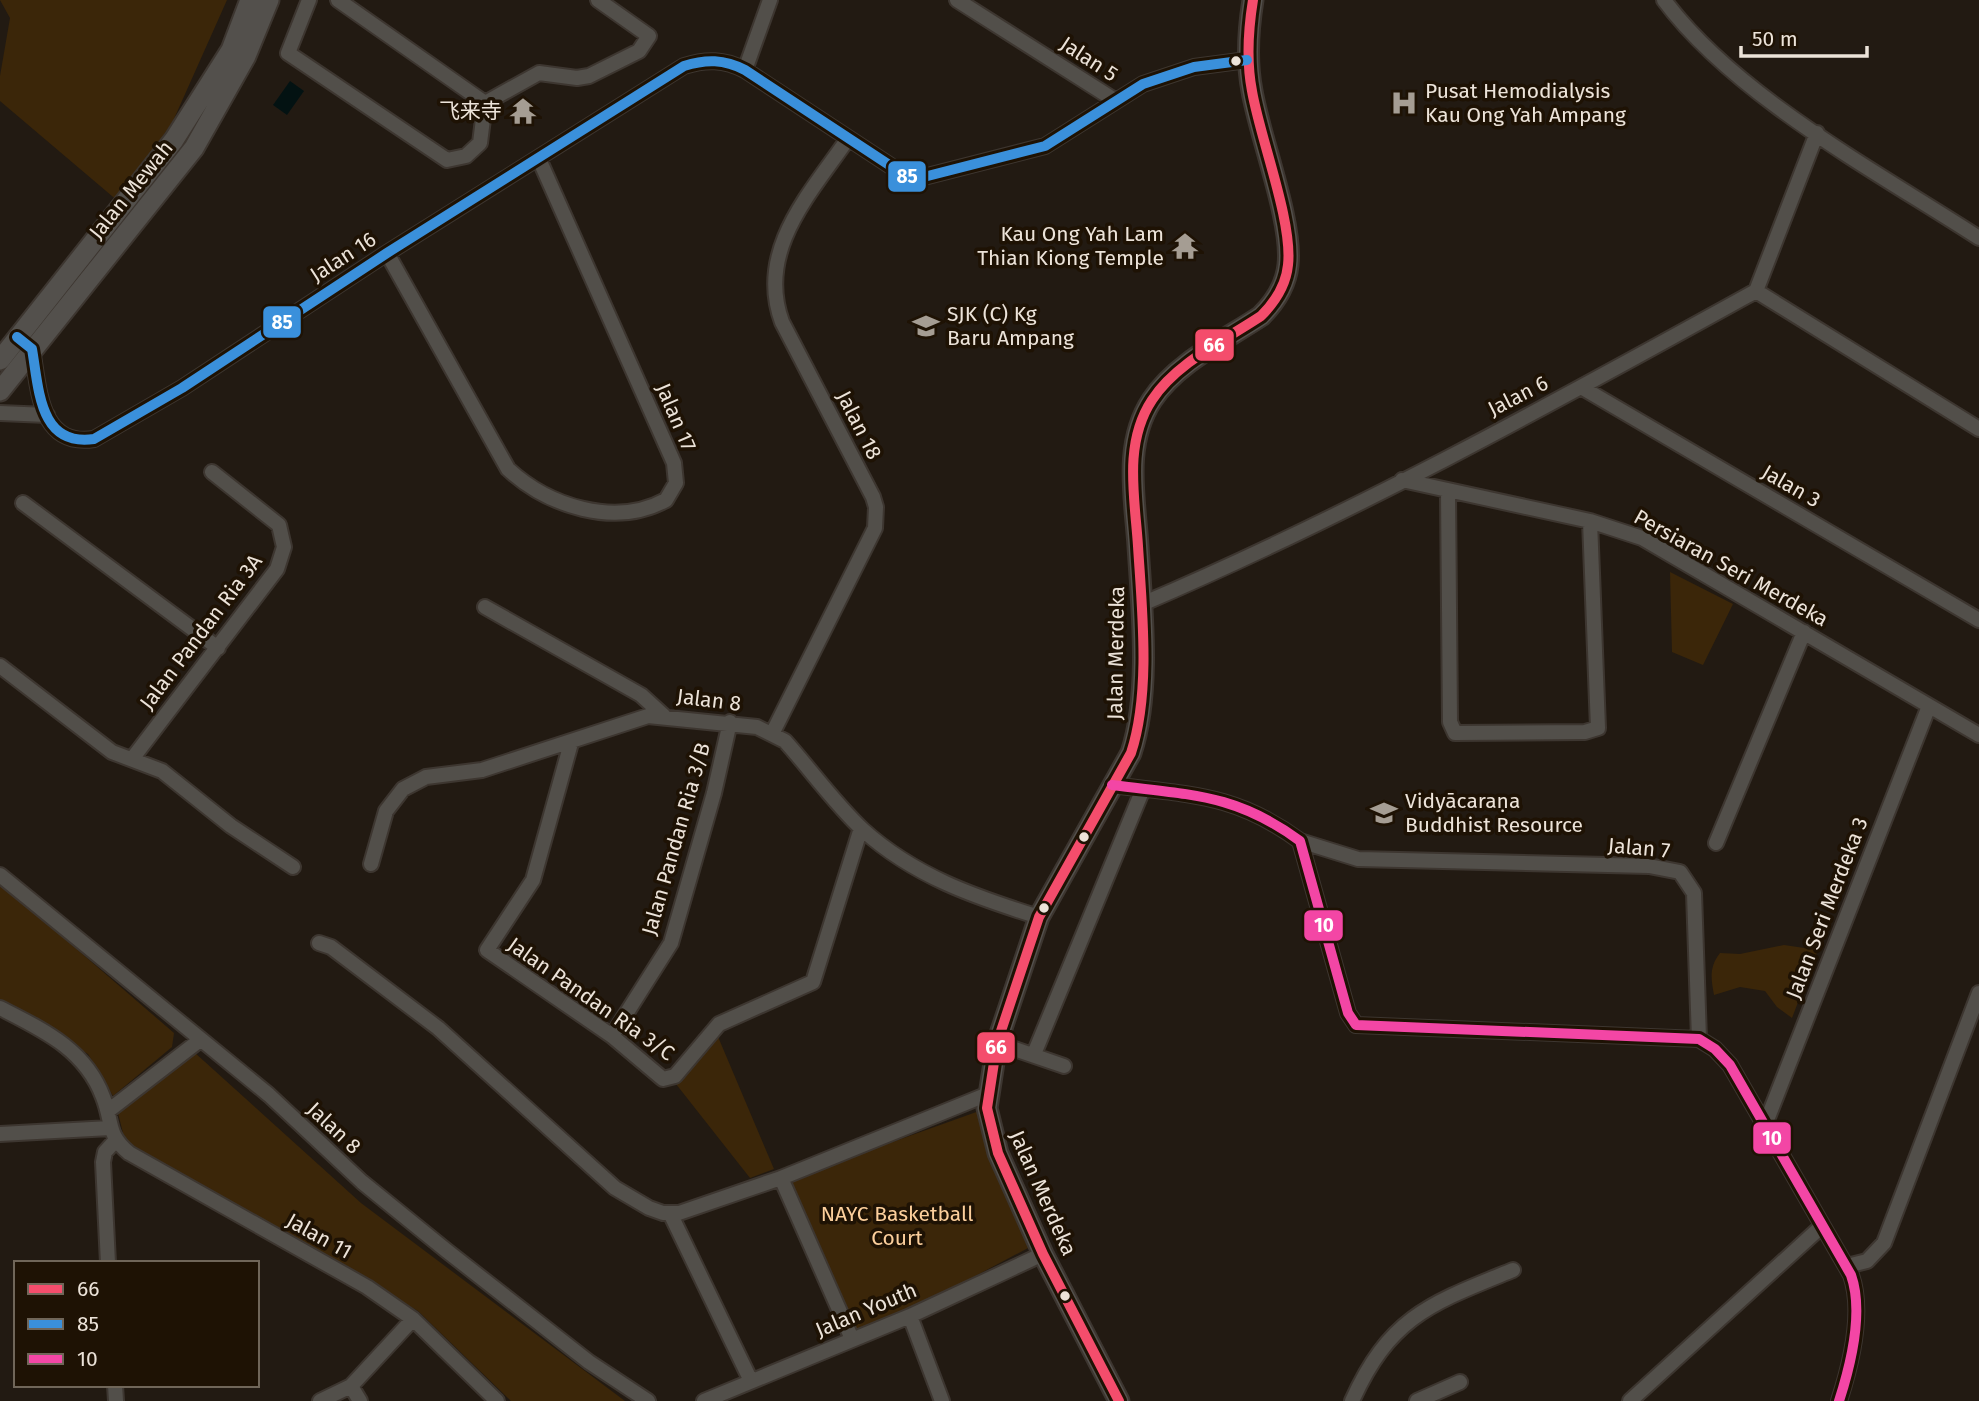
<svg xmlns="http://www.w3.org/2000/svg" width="1979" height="1401" viewBox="0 0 1979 1401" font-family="'Fira Sans','Noto Sans SC',sans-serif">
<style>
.green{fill:#3b2609}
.water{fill:#031212}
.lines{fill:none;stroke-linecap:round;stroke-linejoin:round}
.street-casing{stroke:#3d3630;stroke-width:18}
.secondary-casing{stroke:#3d3630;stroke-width:23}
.street{stroke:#524f4a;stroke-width:14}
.secondary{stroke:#53504c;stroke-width:19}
.bus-1-casing{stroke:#1e1204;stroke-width:16}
.bus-2-casing{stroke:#1e1204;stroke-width:16}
.bus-3-casing{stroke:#1e1204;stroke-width:16}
.bus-1{stroke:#f44d6c;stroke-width:10}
.bus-2{stroke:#3a90db;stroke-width:10}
.bus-3{stroke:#f346a5;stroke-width:10}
.bus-dot{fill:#ece3d9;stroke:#1e1204;stroke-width:2.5}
.labels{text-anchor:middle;stroke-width:7;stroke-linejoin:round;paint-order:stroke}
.street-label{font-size:21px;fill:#ece3d9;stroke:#1e1204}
.poi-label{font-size:21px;fill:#ece3d9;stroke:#1e1204;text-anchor:start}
.park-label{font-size:21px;fill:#fccf9c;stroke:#1e1204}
.line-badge{stroke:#1e1204;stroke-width:2.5}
.badge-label{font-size:19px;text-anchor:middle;font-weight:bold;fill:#fff}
</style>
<rect width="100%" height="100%" fill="#221a12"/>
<path class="green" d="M0,0h227l-54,121 -54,81 -119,-101v-25l10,-58z
M1670,572l63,32 -30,61 -31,-13z
M0,883l174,150 -2,14 -59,49 -25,-42 -88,-53z
M1784,945l34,5 -26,68 -15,-11 -12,-16 -25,-4 -26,8c-3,-16 -5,-28 6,-42l20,1z
M716,1032l58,137 -24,9 -74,-94z
M194,1052l167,151 264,198h-114l-93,-90 -293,-170 -7,-28z
M982,1110l48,137 -119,63 -55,22 -67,-153z"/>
<path class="water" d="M290,81l14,10 -17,24 -14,-10z"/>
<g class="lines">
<defs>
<path id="street" d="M309,0l-21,53 159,107 19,-4 14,-13 5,-40
M338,0l147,103
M957,0l159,101
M1664,0c71,96 215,173 315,238
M745,70l25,-70
M485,103l54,-30 38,5 12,-2 50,-25 10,-15 -51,-36
M387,253l121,216c40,37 107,59 158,31l10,-17 -2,-20 -135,-304
M1756,291l223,138
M28,346l4,3c7,40 7,98 62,90l88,-51 205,-135 297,-187c22,-7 40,-7 61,4l167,110 133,-34 98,-62 51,-17 53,-7
M1581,387l398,233
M0,413l47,2
M1402,480l188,41 52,17 337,197
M1448,491l2,231 5,11 130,-1 13,-4 -8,-207
M23,503l195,145
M1142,604c211,-90 413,-202 614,-313l61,-158
M485,607l156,88 23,21
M0,666l112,86 50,19 69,55 62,41
M773,732l102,-204 1,-21 -3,-10 -91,-175c-26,-71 27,-127 65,-182
M571,743l-38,137 -46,70 125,86 51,43 12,-3 44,-52 94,-42 48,-154
M132,759l145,-190 7,-22 -5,-22 -67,-53
M1112,785c77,10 123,8 188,56l48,172 8,12 343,14 16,10 15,16 121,210c13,37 0,89 -12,126
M1300,841l58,18 291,7 31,6 14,21 5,146
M1716,843l88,-211
M371,864l15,-53 17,-22 23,-12 56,-7 166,-54 109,11 28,14c26,29 50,63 78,89 51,46 112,67 176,87
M0,875l269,220 93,87 85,69 142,111 59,39
M319,943l12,4 107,81 177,160 34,20 14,5h16l102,-35 207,-84
M0,1008c43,22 85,41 103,89 10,25 3,37 26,56l238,134 46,32 84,82
M612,1036l59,-93 43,-150 16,-71
M997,1043l67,23
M1034,1054l109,-265
M108,1111l92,-71
M1765,1125l164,-419
M0,1134l110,-6
M781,1178l71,161
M670,1213l81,168
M108,1263l-5,-101 2,-10 10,-11
M1847,1266l20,-5 17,-18 95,-250
M910,1316l32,85
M115,1385l1,16
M351,1386l9,15
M320,1401l31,-15 62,-67
M704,1401l206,-85 133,-62
M1352,1401c38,-85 80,-98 161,-131
M1417,1401l43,-19
M1630,1401l192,-175"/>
<path id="secondary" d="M0,360l174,-220 57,-90 19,-50
M0,391l194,-243 52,-92 23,-56
M1119,1401l-76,-147 -45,-101 -11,-45 10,-65 42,-126 92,-164c20,-61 11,-143 7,-207 -3,-48 -15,-102 14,-146 24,-37 73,-60 109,-84 14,-14 25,-31 27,-51 5,-43 -28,-127 -36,-174 -6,-31 -4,-60 1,-91"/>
</defs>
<use href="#street" class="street-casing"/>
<use href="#secondary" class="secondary-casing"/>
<use href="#street" class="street"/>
<use href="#secondary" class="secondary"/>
<defs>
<path id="bus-1" d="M1119,1401l-76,-147 -45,-101 -11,-45 10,-65 42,-126 92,-164c20,-61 11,-143 7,-207 -3,-48 -15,-102 14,-146 24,-37 73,-60 109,-84 14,-14 25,-31 27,-51 5,-43 -28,-127 -36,-174 -6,-31 -4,-60 1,-91"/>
<path id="bus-2" d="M17,337l15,12c7,40 7,98 62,90l88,-51 205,-135 297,-187c22,-7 40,-7 61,4l167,110 133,-34 98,-62 51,-17 53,-7"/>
<path id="bus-3" d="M1112,785c77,10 123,8 188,56l48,172 8,12 343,14 16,10 15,16 121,210c13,37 0,89 -12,126"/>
</defs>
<use href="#bus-1" class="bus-1-casing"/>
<use href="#bus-2" class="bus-2-casing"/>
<use href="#bus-3" class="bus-3-casing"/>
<use href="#bus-1" class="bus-1"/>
<use href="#bus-2" class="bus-2"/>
<use href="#bus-3" class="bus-3"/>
</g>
<defs>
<symbol id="hospital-bare" viewBox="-9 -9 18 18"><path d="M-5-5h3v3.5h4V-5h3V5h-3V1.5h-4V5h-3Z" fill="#a59d93" stroke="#1e1204" stroke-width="2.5" paint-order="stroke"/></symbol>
<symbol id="temple-bare" viewBox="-9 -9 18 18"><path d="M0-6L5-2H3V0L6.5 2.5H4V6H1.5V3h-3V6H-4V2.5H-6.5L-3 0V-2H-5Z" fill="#a59d93" stroke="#1e1204" stroke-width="2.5" paint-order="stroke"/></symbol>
<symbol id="school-bare" viewBox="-9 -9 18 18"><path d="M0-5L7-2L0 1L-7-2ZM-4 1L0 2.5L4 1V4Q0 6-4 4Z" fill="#a59d93" stroke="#1e1204" stroke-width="2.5" paint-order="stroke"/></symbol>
<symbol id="university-bare" viewBox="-9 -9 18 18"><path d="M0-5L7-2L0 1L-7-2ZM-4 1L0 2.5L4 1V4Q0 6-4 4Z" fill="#a59d93" stroke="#1e1204" stroke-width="2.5" paint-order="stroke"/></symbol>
</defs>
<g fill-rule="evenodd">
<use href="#hospital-bare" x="1385" y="84" width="38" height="38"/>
<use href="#temple-bare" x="504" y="92" width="38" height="38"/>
<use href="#temple-bare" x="1166" y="227" width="38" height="38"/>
<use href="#school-bare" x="907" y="307" width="38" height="38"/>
<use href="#university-bare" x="1365" y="794" width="38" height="38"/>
</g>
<g class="bus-dot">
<circle cx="1236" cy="61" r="6"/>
<circle cx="1084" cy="837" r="6"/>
<circle cx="1044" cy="908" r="6"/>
<circle cx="1065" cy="1296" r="6"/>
</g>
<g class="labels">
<g class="street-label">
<text transform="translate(1089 59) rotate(33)" y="7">Jalan 5</text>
<text transform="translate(131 190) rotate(-51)" y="7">Jalan Mewah</text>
<text transform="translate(343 257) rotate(-33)" y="7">Jalan 16</text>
<text transform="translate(1518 396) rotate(-27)" y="7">Jalan 6</text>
<text transform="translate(676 417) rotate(67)" y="7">Jalan 17</text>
<text transform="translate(859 425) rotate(63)" y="7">Jalan 18</text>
<text transform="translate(1791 486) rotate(30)" y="7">Jalan 3</text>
<text transform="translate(1731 568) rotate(29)" y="7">Persiaran Seri Merdeka</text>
<text transform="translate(201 632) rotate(-53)" y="7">Jalan Pandan Ria 3A</text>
<text transform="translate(1116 653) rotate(-89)" y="7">Jalan Merdeka</text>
<text transform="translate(709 700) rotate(7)" y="7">Jalan 8</text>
<text transform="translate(676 839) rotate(-74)" y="7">Jalan Pandan Ria 3/B</text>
<text transform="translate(1639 848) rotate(5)" y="7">Jalan 7</text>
<text transform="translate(1827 908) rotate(-69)" y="7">Jalan Seri Merdeka 3</text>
<text transform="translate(591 999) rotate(35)" y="7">Jalan Pandan Ria 3/C</text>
<text transform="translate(334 1128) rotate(43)" y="7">Jalan 8</text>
<text transform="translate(1043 1193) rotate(66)" y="7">Jalan Merdeka</text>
<text transform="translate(319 1236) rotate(29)" y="7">Jalan 11</text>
<text transform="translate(866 1310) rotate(-23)" y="7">Jalan Youth</text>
</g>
<g class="poi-label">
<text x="1425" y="98">Pusat Hemodialysis<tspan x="1425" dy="24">Kau Ong Yah Ampang</tspan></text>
<text x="502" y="118" text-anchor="end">飞来寺</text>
<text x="1164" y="241" text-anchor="end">Kau Ong Yah Lam<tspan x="1164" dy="24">Thian Kiong Temple</tspan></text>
<text x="947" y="321">SJK (C) Kg<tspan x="947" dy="24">Baru Ampang</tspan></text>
<text x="1405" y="808">Vidyācaraṇa<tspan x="1405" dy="24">Buddhist Resource</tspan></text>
</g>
<g class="park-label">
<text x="897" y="1221">NAYC Basketball<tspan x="897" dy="24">Court</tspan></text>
</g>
</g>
<g class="line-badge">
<rect x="887" y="160" width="40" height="33" rx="7" fill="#3a90db"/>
<rect x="262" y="305" width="40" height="34" rx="7" fill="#3a90db"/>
<rect x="1194" y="328" width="41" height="34" rx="7" fill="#f44d6c"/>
<rect x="1303" y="909" width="41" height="33" rx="7" fill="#f346a5"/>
<rect x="976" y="1031" width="40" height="33" rx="7" fill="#f44d6c"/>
<rect x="1752" y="1121" width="40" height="34" rx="7" fill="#f346a5"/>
</g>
<g class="badge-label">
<text x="907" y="183">85</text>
<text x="282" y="329">85</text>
<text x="1214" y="352">66</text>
<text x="1324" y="932">10</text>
<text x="996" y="1054">66</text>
<text x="1772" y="1145">10</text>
</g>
<rect x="14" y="1261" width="245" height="126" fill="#1e1204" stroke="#706659" stroke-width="2"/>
<rect x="28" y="1284" width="35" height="10" fill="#f44d6c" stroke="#706659" stroke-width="2"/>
<text x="77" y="1296" font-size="21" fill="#ece3d9">66</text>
<rect x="28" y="1319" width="35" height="10" fill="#3a90db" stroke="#706659" stroke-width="2"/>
<text x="77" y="1331" font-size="21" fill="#ece3d9">85</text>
<rect x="28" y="1354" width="35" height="10" fill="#f346a5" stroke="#706659" stroke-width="2"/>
<text x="77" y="1366" font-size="21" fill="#ece3d9">10</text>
<path d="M1741 46v10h126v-10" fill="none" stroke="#ece3d9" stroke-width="3.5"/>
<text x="1752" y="46" font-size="21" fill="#ece3d9" stroke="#1e1204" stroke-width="5" paint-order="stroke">50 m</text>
</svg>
